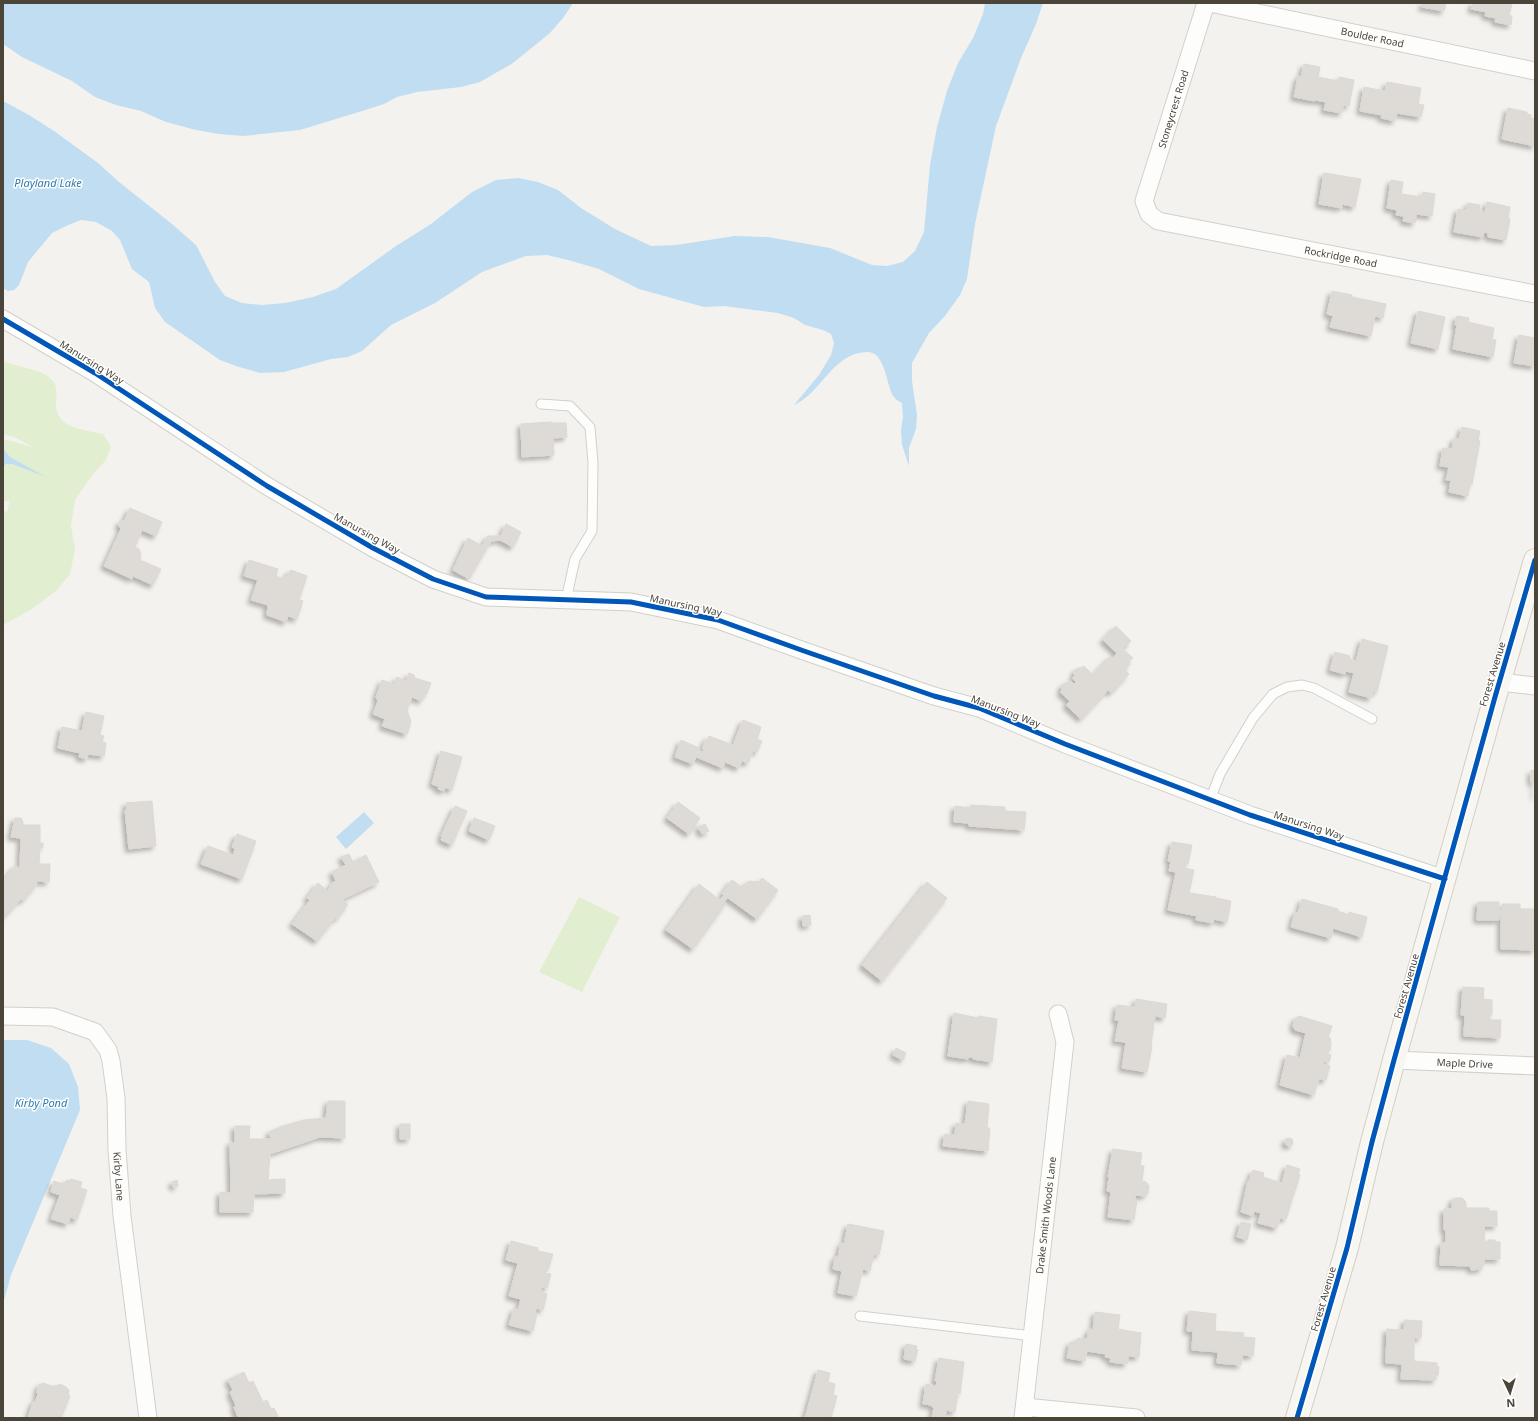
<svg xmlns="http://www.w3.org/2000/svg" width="1538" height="1421" viewBox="0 0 1538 1421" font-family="'Noto Sans',sans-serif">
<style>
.green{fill:#e1eecf}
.water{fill:#c0ddf1}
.building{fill:#dedbd6;stroke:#dcd9d4;filter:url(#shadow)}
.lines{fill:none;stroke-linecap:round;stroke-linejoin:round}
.lane-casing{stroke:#d2d0cb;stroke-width:11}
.street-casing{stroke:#d2d0cb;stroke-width:19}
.secondary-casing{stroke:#d3cfc5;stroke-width:24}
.lane{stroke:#fdfdfc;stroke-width:9}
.street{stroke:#fdfdfc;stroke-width:17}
.secondary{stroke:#f7f6f1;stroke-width:22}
.cycleway-casing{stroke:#fff;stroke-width:8}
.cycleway{stroke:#0057b8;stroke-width:5}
.labels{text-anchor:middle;stroke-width:3;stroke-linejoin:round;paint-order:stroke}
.street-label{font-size:10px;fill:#4b4439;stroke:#fff}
.water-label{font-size:11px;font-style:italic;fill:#2e7ab2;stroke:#fff}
</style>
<defs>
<filter id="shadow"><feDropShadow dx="-3.5" dy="3.5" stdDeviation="2" flood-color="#0004"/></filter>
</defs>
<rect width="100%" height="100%" fill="#f4f2ee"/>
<path class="green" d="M3,361c15,7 40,7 51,21 3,5 3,13 2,19 -2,28 27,28 47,33l8,13 -5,13 -13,14 -18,26 -4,26 4,23 -5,25 -13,16 -25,19 -29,16v-115l4,2 3,-11h-7v-34l3,-3h6l31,12 -33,-19 -7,-9v-9l30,8 -19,-10 -11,-3z
M579,897l41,20 -38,75 -43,-20z"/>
<path class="water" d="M3,3h570l-10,15 -13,15 -37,30 -33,19 -19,5 -44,5 -20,5 -13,7 -22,7 -62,19 -57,6 -24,-2 -23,-4 -30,-8 -25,-11 -25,-6 -21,-8 -23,-16 -50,-24 -19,-13z
M985,3h58l-7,21 -15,34 -25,68 -21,98 -8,55 -7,16 -15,21 -16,17 -17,30v18l5,34 -1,14 -7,19v18l-7,-21 -1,-15 2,-13 -1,-14c-3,-2 -6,-3 -8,-6 -8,-10 -8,-46 -27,-45 -35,1 -45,41 -73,53l25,-30 12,-20 3,-12 -3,-9 -8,-4 -18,-5 -11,-7 -16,-5 -54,-7 -20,1 -65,-18 -40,-20 -31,-9 -21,-5 -21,1 -44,16 -47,31 -44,22 -29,26 -14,6 -17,2 -47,13 -24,1 -21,-6 -19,-7 -55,-38 -10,-14 -6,-26 -17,-13 -12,-29 -8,-9 -16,-9 -15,-2 -13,5 -16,8 -24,29 -9,23 -5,5 -6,1 -5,-3v-187l26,14 25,16 44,32 21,19 53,42 24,21 19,37 10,14 17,7 20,2 23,-2 28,-6 23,-8 60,-43 35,-22 41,-32 24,-12 22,-2 20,4 20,8 23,18 34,21 36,17 25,-1 59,-9 33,1 62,11 42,17 15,1 16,-4 12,-11 9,-19 6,-67 7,-38 10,-36 11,-28 15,-25 10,-24z
M3,448l7,9 36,20 -34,-13h-6l-3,3z
M364,812l10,11 -28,26 -10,-12z
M3,1040h24l24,8 18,16 9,23 2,23 -69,165 -8,29z"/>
<path class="building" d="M1423,3h23l-2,8 -22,-4z
M1473,3h39l-3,13h3l-1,9 -16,-3 1,-4 -11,-2 1,-4 -15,-3z
M1304,64l16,3 -2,10 20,4 1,-4 15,3 -5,26 -6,-1 -1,8 -18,-3 2,-8 -11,-2v1l-21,-4 4,-21 3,1z
M1387,82l34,6 -3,16 6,1 -3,12 -24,-4 -2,8 -14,-3 1,-3 -22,-4 4,-24 21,4z
M1508,108l19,4v2l4,1v3l4,1v27l-33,-7z
M1324,173l37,6 -6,28 -13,-3v4l-23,-4z
M1391,180l12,2 -2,12 21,3 1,-5 12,2 -3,22 -16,-2 -1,9 -12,-2 1,-5 -8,-1 1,-5 -10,-2z
M1487,202l23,5 -2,12h2l-4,21 -18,-3v-4l-4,-1 -1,5 -29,-5 4,-23 9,1 1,-7 12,2 -1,6 6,1z
M1332,291l20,4v2l34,7 -3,14 -8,-2 -4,20 -41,-9 3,-11 -6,-2z
M1418,311l27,6 -7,32 -27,-6z
M1457,316l12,2 -1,4 26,6 -2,11 4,1 -3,17 -40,-8 4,-24h-2z
M1519,335l16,3v28l-21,-3z
M552,422v1h14l1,14 -14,1 1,17 -32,2 -1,-33z
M1462,427l18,4 -2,9 2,1 -8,43h-2l-2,12 -19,-4 2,-12h-5l3,-13 -9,-1 3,-18 9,1 2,-11 5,1z
M130,508l32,14 -6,14 -14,-6 -7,17 4,2 2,5 -1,6 21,9 -8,16 -20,-9 -1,3 -28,-13 17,-37 -2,-4v-3l5,-1z
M506,524l15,8 -8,15 -13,-7 -9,1 -22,38 -16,-9 15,-32 14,8 6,-10h13z
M249,560l29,9 -2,7 8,3 7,-9 16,6 -8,24 4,1 -6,18 -9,-3 -2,6 -19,-7 1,-10 -17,-5 7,-20 -14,-4z
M1116,626l15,15 -8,8 10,9 -5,4 2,2 -5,6 4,4 -18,19 -3,-3 -27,29 -15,-14 4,-4 -10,-9 2,-2 -1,-3 4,-4h3l2,-3 4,4 2,-2 -4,-4 3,-2 -1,-4 4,-4h3l3,-2 9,9 18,-19 2,2 4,-5 -14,-13z
M1362,639l26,7 -11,46 -4,-1 -2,7 -22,-6 5,-19 -8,-2 -1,3 -15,-4 5,-18 15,4 -1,3 7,2z
M409,673l5,2 1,3 16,5 -5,12 -2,-1 -2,7 -10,-4 -5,13 4,12 -4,12 -25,-8 3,-7 -12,-5 5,-13 -2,-4 6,-17 12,4 3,-7 9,4z
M86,712l18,4 -4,19 4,1 -2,6 4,1 -2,13 -16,-2 -1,5 -8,-2 1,-4 -22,-5 4,-21 20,4z
M743,720l18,7 -4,12 5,2 -5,11 -4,-1 -5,12 -6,-2 -3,7 -14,-6 -2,6 -27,-11 -3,7 -18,-7 6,-17 18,8 -1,2 5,2 1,-2 -2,-1 4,-10 2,1 1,-4 24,9z
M441,751l21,6 -10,33 -7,-3 -1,4 -6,-2 1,-2 -7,-3z
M1531,770l4,1v26l-1,-15h-3z
M152,801l4,45 -27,3 -4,-39 2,-1 -1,-6z
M678,802l22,16 -11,16 -22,-16z
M971,805l34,2v4l21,1 -2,18 -55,-4v-3l-15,-1 1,-16 15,2z
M455,806l12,5 -15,34 -11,-5 1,-3 -1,-1z
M15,818h6l2,4v3h17v18h3v5h-3l-1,16h11l-1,18 -13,-1 1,3 -14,17 -2,-2 -18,19v-43l3,2 10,-12 3,3 1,-2 1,-28 -10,-1z
M474,818l21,8 -6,14 -20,-9z
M705,824l4,7 -7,3 -4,-7z
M237,834l19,7 -14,38 -41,-15 7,-18 25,9 2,-6 -3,-2z
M1172,842l20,3 -4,19h-4v4l10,2 -5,23 27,4v1l15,3 -4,21 -13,-3 -1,4 -17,-3 1,-4 -29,-6 8,-38 -7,-1 2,-10h-3z
M349,854l4,8 13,-7 13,27 -38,18 7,4 -11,15 -2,-1 -18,23 -25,-17 18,-24 -3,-2 11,-15 10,8 4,-8 4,-2 -4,-9 14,-7 -5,-8z
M762,878l16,12 -21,29 -29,-21 -4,4 2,1 -33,46 -27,-19 33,-46 21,16 4,-5 -2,-1 10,-14 10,7 7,-6 10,1z
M927,882l20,16 -65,83 -20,-16z
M1302,899l36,10v2l11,4v-3l18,5 -5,20 -29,-9 -2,10 -40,-11 4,-15 3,1z
M1478,902h21v8h3v-6h18v5h15v41l-34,-1v-33h-2v4h-22z
M810,915l1,10 -8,1 -1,-10z
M1463,987l21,1 -1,11 9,1v15h-2v5h11l-1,18 -36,-2 1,-21h-4z
M1136,999l31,5 -2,14 -10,-2 -4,29 1,1 -5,26 -25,-4 4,-26 -11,-1 4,-21h-4l2,-15 18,2z
M954,1013l24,5 1,-2 18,3 -5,43 -19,-3v-2h-5v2l-20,-3z
M1299,1016l33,10 -4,11 2,1 1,6 -1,6 -4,3 5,2 -2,7 -5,-1 -1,4 7,1 -4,14 -7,-1 -5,16 -34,-10 7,-30 13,3 6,-25 -11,-3 -2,-4 2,-7z
M896,1048l10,5 -3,7 -10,-5z
M328,1101h17v37l-25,-1 -50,17 -2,26 17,-1v14l-31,1 -1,18h-33v-20l11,1 -1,-51 5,1v-17h15l-1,13h22l-2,-7 14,-6 21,-6 22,-2z
M968,1101l21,3 -2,24h3l-2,23 -45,-5 2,-12 10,1 1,-12 9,1z
M400,1124h10v15h-10z
M1285 1142a4 4 0 1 1 8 0a4 4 0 1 1-8 0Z
M1113,1149l29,4 -2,12 4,1 -2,15 4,1 3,4 -1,7 -4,3 -9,-1v5h2l-3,20 -26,-3 3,-25 -4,-1 2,-14h-1z
M1287,1165l13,4 -2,6h2l-14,44 -6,-1 -3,10 -19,-5 3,-10 -7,-2 -1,5 -12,-4 7,-31h1l4,-11 11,3 -1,4 19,6z
M71,1179l11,3 -2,6 7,2 -10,30 -7,-3 -2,7 -17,-5 9,-24 -9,-3 3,-11 9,3 1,-2 2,1 1,-3 4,1z
M177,1180l1,6 -5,1 -1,-5z
M1455,1198h7l4,4v6h23v3h8v15h-13l1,16h3v-2h7v2h5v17h-16v6h-2v4l-11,1 -1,-4 -30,-1 1,-22h5v-13h-2v-21h8v-9z
M1241,1222l10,2 -4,16 -10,-3z
M848,1224l36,7 -5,24 -5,-1 -4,17 -7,-2 -7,27 -18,-3 4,-22 -9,-2 2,-12h3l3,-14 3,1z
M511,1241l27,7v3l15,3 -5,16h-2l-1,3 6,1 -4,14 -5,-1 -2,5 7,2 -4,16 -7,-2 -1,6h2l-4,17 -24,-6 5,-17 4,2 3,-11 -12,-3 9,-33 -12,-3z
M1189,1311l27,3 -1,17 29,2 -1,4 12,1 -2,18 -11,-1 -1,10 -24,-2 1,-11 -26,-2 1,-19h-6z
M1095,1312l25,3 -2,14 23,4 -2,24 -11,-1 -1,8 -17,-2 1,-4 -6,-1 1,-3 -19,-3 -2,10 -18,-3 3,-16 7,1 1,-5 9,1 2,-10 4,1z
M1405,1320l17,1 -1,17h-7v23l23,2v4h2l-1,8h-2v5l-35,-1 1,-15 -16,-1 1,-34 17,1z
M906,1344l11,2 -1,4h2l-3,11 -11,-2z
M939,1358l25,4 -4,32 -2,-1 -3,19 -9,-2 -1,8h-13l2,-11h-2v-2l-9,-1 3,-20 10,2 1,-4 -2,-1z
M818,1370l12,3 -2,9 7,2 -2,11 4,1 -6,22h-26z
M244,1372l5,11 4,-2 10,21 4,-2 4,9 3,-1 5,10h-37l-1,-2 -3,1 -4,-10 2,-1 -6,-14 3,-2 -5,-10z
M43,1383l12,4v-2l2,1 3,-2 6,3 3,3 -1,4 2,2 -9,22h-33l5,-16h2l3,-7 -1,-3 2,-7z"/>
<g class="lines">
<defs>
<path id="lane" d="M541,404l29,2 20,21 3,36 -1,68 -17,28 -9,41
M1210,800l10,-26 33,-56 20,-24 14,-7 15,-2 12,3 58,31
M860,1316l173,20"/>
<g id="street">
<path id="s1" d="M1206,3l-62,198 5,13 9,7 377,73"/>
<path id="s2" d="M1210,3l325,68"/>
<path d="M3,319l92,54 172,113 106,62 60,31 53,18 145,5 87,18 86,31 130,45 45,12 86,36 185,71 195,64"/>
<path d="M1500,682l35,4"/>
<path id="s3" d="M3,1016l50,1 42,15 13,18 3,11 5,37 1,52 5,66 26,202"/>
<path id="s4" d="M1394,1060l141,6"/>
<path d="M1025,1407l111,11"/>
<path id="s5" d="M1023,1418l42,-376 -7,-28"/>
</g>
<path id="secondary" d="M1297,1418l50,-170 25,-106 22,-82 101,-363 40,-137"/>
</defs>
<use href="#lane" class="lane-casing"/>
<use href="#street" class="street-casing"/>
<use href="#secondary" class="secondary-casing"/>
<use href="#lane" class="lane"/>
<use href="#street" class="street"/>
<use href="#secondary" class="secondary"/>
<defs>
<path id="cycleway" d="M3,319l92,54 172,113 106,62 60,31 53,18 145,5 87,18 86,31 130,45 45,12 86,36 185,71 195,64
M1297,1418l50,-170 25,-106 22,-82 101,-363 40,-137"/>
</defs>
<use href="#cycleway" class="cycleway-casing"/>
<use href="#cycleway" class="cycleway"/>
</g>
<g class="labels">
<g class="street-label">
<text dy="4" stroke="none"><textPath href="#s2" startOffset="166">Boulder Road</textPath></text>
<text transform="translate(1173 109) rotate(-73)" y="4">Stoneycrest Road</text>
<text dy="4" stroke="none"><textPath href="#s1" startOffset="419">Rockridge Road</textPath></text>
<text transform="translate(92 362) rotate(32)" y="4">Manursing Way</text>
<text transform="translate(367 533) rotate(29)" y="4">Manursing Way</text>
<text transform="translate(686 605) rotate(12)" y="4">Manursing Way</text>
<text transform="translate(1492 674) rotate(-73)" y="4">Forest Avenue</text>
<text transform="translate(1006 711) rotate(21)" y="4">Manursing Way</text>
<text transform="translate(1309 825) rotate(18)" y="4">Manursing Way</text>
<text transform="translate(1406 986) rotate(-74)" y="4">Forest Avenue</text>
<text dy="4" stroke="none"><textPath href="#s4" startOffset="71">Maple Drive</textPath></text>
<text dy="4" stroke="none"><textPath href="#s3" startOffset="244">Kirby Lane</textPath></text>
<text dy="4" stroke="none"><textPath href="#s5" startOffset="204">Drake Smith Woods Lane</textPath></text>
<text transform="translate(1323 1299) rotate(-74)" y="4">Forest Avenue</text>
</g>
<g class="water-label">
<text x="48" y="187">Playland Lake</text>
<text x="41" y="1107">Kirby Pond</text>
</g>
</g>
<rect width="1538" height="1421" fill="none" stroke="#4b4439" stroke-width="8"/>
<g transform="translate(1510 1393) rotate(176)" stroke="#ffffff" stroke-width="3" paint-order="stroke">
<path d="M0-3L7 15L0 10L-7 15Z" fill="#4b4439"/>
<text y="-6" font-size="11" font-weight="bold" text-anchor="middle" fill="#4b4439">N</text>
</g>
</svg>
